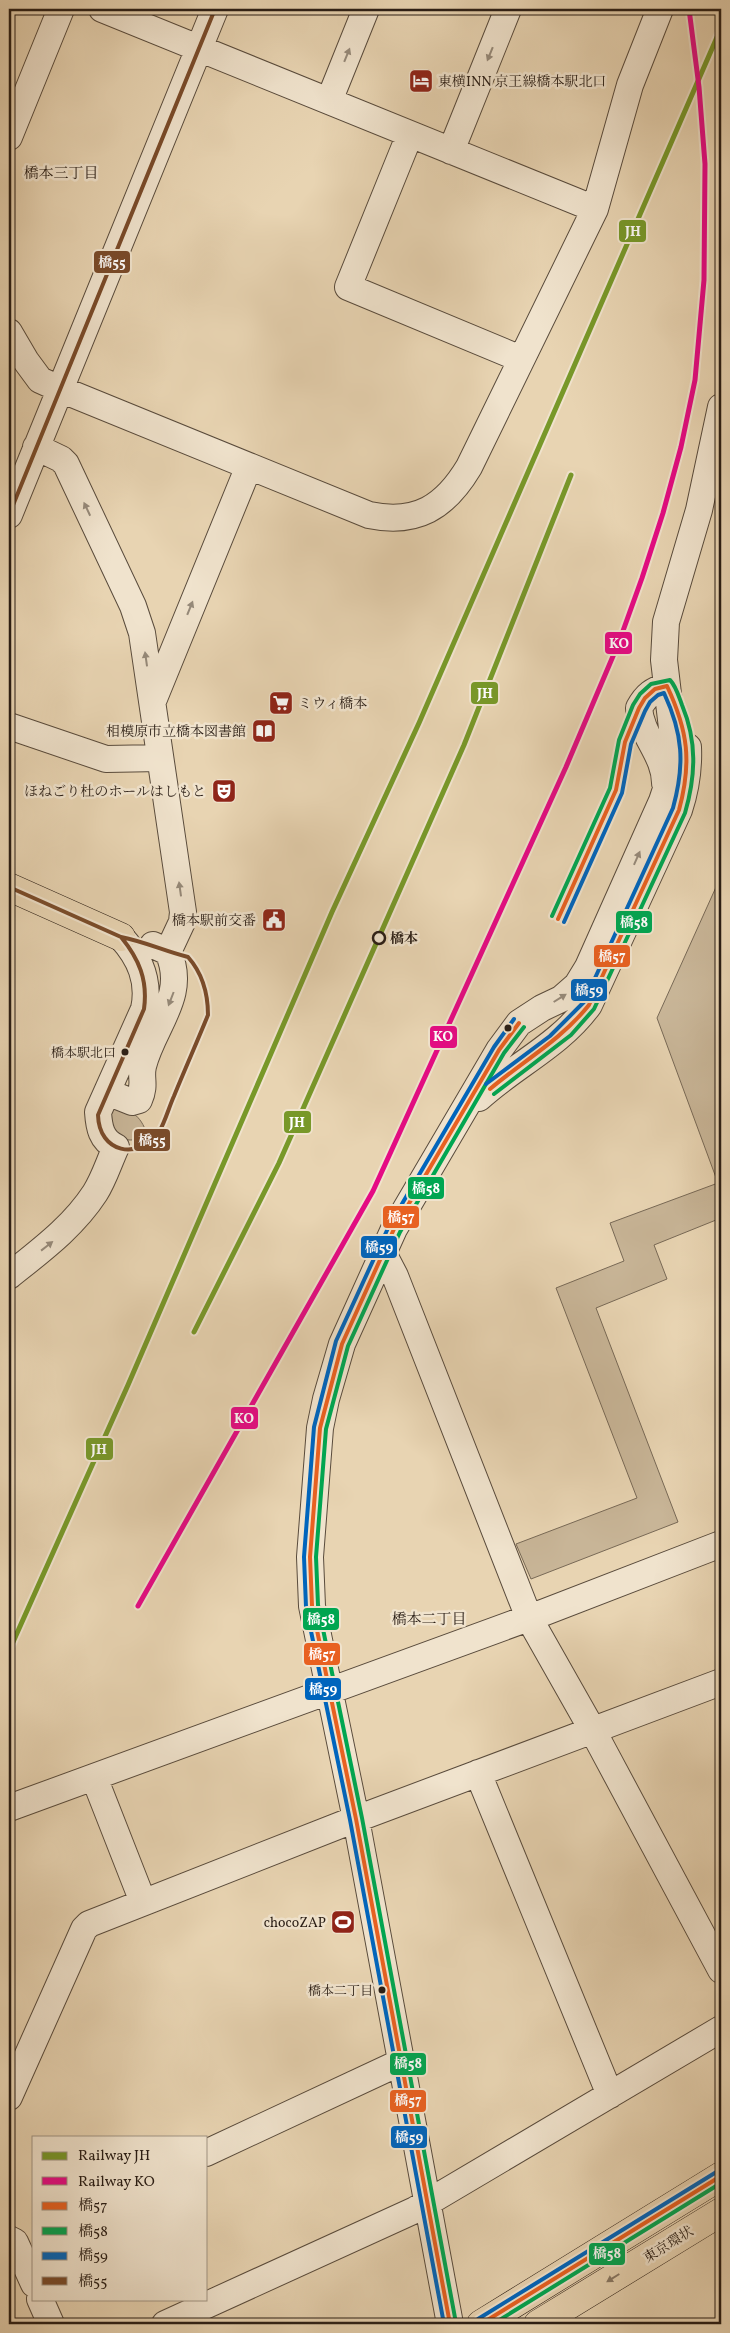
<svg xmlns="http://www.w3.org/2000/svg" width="730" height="2333" viewBox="0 0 730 2333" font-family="Vollkorn,'Noto Serif JP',serif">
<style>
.green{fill:#c8b597;stroke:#786956}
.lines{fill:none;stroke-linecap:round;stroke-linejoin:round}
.minor-casing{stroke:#594b3c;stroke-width:28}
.major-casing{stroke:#291d15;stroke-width:29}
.highway-casing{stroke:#291d15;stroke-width:29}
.minor{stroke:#f0e3cd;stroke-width:26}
.major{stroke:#e8d4b2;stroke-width:28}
.highway{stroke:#e8d4b2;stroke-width:28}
.bus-1-casing{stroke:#f0e3cd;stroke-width:8}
.bus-2-casing{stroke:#f0e3cd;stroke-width:8}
.bus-3-casing{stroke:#f0e3cd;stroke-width:8}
.bus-4-casing{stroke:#f0e3cd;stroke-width:8}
.bus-1{stroke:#e86121;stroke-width:4}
.bus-2{stroke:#00a651;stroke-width:4}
.bus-3{stroke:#0065bd;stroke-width:4}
.bus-4{stroke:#7a4b2a;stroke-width:4}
.rail-1-casing{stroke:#f0e3cd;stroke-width:9}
.rail-2-casing{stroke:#f0e3cd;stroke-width:9}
.rail-1{stroke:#789829;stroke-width:5}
.rail-2{stroke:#e50b84;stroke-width:5}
.oneway{fill:#968a7a}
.oneway2{fill:#887864}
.stop-dot{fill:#f0e3cd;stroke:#291d15;stroke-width:2.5}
.bus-dot{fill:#291d15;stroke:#f0e3cd;stroke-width:2}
.labels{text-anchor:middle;stroke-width:5;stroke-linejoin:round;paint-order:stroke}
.bus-label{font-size:13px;fill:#291d15;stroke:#f0e3cd;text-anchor:end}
.poi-label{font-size:14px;fill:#291d15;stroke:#f0e3cd;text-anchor:end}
.stop-label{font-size:14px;font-weight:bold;fill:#291d15;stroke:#f0e3cd;text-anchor:start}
.street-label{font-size:14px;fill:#291d15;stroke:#f0e3cd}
.neighbourhood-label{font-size:15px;fill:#291d15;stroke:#f0e3cd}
.line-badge{stroke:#f0e3cd;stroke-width:2}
.badge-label{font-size:14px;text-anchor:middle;font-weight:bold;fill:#fff}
</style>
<rect width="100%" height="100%" fill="#e8d4b2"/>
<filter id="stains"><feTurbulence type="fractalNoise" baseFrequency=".004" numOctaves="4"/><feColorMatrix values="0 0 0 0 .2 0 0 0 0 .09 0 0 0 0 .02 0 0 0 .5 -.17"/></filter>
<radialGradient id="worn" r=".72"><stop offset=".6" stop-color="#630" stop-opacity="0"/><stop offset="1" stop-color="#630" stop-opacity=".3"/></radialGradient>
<path class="green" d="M721,876v204l-5,2 5,14v122l-67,27 13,34 -71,29 82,214 -147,57 -15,-35 121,-46 -81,-210 68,-27 -14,-38 108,-40 -61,-165z
M111,1105c19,6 27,7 35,26 -9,14 -22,9 -34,3z"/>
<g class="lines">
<defs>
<path id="minor" d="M102,9l493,200
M329,101l37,-92
M410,134l-62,153 173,72
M9,137l52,-128
M451,151l57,-142
M9,332l17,29 14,19 20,9 309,126c48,10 76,-8 100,-48l126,-258 35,-124 30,-76
M36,447l25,12 5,5 67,142 9,27 41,279 -1,10 -14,30
M9,515l206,-506
M153,701l96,-235
M9,726l97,33 54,-1
M665,783c0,-28 -24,-47 -26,-75 7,-13 14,-18 28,-22
M107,1092l25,10 7,-2c7,-16 1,-21 4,-34 10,-40 45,-71 25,-114l-15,-7
M479,1098c36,-33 81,-53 110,-93l90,-195c7,-21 10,-40 9,-63
M383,1253l12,23 134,342 64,113 128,239
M9,1276c31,-25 64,-49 86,-83 9,-14 14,-31 21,-46 -15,-7 -17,-20 -18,-35l46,-103c6,-28 -4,-51 -23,-72
M478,1773l132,322
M94,1777l49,125
M9,1808l536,-196 176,-68
M9,2097l75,-168 5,-5 254,-100 378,-142
M206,2153l195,-91
M9,2239l6,3 19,42
M40,2299l11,25
M165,2324l250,-114 306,-181
M450,2324l-94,-505 -44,-213 -2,-49 10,-129 6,-29 16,-55 52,-115 105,-179 20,-27 23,-15 19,-9 16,-14 11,-18 74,-166 7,-21 5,-35 -10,-85 2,-38 33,-112 22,-103"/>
<path id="major" d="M9,887l112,50"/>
<path id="highway" d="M481,2324l240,-148
M538,2324l183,-112"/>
</defs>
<use href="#minor" class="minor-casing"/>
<use href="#major" class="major-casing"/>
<use href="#highway" class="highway-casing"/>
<use href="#minor" class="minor"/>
<use href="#major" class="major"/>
<use href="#highway" class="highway"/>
<defs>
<path id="bus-1" d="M490,1089c33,-28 71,-49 99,-84l90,-195c13,-48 9,-79 -12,-124l-12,3 -10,9 -6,10 -14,34 -9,48 -58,129
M450,2324l-94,-505 -44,-213 -2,-49 10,-129 22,-84 52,-115 105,-179 20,-27
M481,2324l240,-148"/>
<path id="bus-2" d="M494,1094l77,-59 23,-26 91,-196c11,-38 12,-72 -3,-108 -3,-8 -6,-19 -12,-25l-19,4 -11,10 -7,11 -14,35 -9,48 -58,128
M456,2323l-94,-505 -44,-213 -2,-48 10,-128 22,-83 52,-114 104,-179 20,-26
M493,2324l228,-141"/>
<path id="bus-3" d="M486,1084l64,-48 34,-34 89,-194c12,-44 10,-74 -9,-115l-6,2 -8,7 -5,9 -14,33 -9,49 -58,129
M478,2319l240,-148
M444,2324l-94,-504 -44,-213 -2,-50 10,-130 22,-86 53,-115 105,-179 20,-28"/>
<path id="bus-4" d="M9,515l206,-506
M9,887l112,50
M121,937c25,5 43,14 67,20 15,17 20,36 20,58 -11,27 -23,54 -34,81 -5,11 -9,26 -15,36 -21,29 -60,21 -61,-17l46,-106c4,-29 -5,-50 -23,-72z"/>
</defs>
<use href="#bus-1" class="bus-1-casing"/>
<use href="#bus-2" class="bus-2-casing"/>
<use href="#bus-3" class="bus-3-casing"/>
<use href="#bus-4" class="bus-4-casing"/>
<use href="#bus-1" class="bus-1"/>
<use href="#bus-2" class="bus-2"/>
<use href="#bus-3" class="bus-3"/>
<use href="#bus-4" class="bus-4"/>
<defs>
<path id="rail-1" d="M194,1332l85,-169 185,-418 107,-270
M9,1651l119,-266 204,-473 87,-189 302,-695"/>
<path id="rail-2" d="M138,1606l235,-415 193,-424 53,-125 23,-64 21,-65 18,-66 14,-67 9,-100 1,-116 -6,-77 -10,-78"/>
</defs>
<use href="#rail-1" class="rail-1-casing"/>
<use href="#rail-2" class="rail-2-casing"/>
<use href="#rail-1" class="rail-1"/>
<use href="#rail-2" class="rail-2"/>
</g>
<defs><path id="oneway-solid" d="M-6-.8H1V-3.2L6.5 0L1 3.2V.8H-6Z" transform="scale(1.25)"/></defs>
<g class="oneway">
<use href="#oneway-solid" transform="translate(490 54) rotate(112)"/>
<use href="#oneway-solid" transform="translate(347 55) rotate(-68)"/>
<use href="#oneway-solid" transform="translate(87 509) rotate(-115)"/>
<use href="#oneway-solid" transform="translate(190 608) rotate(-68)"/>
<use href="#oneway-solid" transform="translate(146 659) rotate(-98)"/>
<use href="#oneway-solid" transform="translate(637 858) rotate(-66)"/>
<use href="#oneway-solid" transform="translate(180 889) rotate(-98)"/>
<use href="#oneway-solid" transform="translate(560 998) rotate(-32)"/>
<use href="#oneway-solid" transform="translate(171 999) rotate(111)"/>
<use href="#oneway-solid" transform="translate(47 1246) rotate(-38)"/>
</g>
<use class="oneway2" href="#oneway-solid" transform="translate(613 2278) rotate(148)"/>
<defs>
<symbol id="hotel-square" viewBox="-11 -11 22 22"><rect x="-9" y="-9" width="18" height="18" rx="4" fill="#8f2418" stroke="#f0e3cd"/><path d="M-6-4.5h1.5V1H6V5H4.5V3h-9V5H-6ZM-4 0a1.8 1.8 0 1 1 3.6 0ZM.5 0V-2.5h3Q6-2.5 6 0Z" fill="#fff"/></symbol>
<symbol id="supermarket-square" viewBox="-11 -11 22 22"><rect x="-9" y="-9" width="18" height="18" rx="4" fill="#8f2418" stroke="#f0e3cd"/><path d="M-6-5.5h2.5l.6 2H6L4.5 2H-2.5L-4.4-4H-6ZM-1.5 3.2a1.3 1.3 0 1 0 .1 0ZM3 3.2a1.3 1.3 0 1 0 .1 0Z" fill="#fff"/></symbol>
<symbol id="library-square" viewBox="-11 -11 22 22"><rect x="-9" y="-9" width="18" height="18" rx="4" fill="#8f2418" stroke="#f0e3cd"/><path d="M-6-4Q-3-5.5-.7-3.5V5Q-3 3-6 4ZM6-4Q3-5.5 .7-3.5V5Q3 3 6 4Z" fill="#fff"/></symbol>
<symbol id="theatre-square" viewBox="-11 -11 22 22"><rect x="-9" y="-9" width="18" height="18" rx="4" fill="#8f2418" stroke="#f0e3cd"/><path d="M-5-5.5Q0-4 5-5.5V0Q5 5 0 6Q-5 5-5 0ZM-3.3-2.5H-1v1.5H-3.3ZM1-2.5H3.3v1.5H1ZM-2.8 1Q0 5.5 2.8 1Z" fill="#fff"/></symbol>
<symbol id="civic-square" viewBox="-11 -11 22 22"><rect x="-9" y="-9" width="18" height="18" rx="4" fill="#8f2418" stroke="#f0e3cd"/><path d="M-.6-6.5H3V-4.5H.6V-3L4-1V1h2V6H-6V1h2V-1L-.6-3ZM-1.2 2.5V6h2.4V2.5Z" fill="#fff"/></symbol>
<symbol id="stadium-square" viewBox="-11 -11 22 22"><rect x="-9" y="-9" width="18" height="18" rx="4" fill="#8f2418" stroke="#f0e3cd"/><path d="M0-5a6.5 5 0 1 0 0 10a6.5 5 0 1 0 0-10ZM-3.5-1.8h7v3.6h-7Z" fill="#fff"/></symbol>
</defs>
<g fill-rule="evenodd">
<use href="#hotel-square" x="407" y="67" width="28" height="28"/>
<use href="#supermarket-square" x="267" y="689" width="28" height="28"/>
<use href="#library-square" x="250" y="717" width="28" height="28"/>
<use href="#theatre-square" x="210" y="777" width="28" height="28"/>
<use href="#civic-square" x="260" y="906" width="28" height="28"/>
<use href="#stadium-square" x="329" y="1908" width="28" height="28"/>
</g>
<circle class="stop-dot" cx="379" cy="938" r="6"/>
<g class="bus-dot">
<circle cx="508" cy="1028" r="4.5"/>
<circle cx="125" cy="1052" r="4.5"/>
<circle cx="382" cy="1990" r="4.5"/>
</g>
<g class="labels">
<g class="bus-label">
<text x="116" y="1057">橋本駅北口</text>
<text x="373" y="1995">橋本二丁目</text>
</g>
<g class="poi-label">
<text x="438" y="86" text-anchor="start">東横INN 京王線橋本駅北口</text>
<text x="298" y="708" text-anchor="start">ミウィ橋本</text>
<text x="246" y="736">相模原市立橋本図書館</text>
<text x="206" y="796">ほねごり杜のホールはしもと</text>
<text x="256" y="925">橋本駅前交番</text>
<text x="326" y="1927">chocoZAP</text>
</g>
<g class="stop-label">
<text x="390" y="943">橋本</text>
</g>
<g class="street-label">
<text transform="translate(668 2244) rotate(-32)" y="5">東京環状</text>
</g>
<g class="neighbourhood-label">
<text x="61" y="178">橋本三丁目</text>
<text x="429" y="1624">橋本二丁目</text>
</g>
</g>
<g class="line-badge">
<rect x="618" y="219" width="29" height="24" rx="5" fill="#789829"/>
<rect x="93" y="250" width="38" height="24" rx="5" fill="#7a4b2a"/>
<rect x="604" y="631" width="29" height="24" rx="5" fill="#e50b84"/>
<rect x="470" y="681" width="29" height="24" rx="5" fill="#789829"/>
<rect x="615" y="910" width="38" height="24" rx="5" fill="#00a651"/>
<rect x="593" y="944" width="38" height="24" rx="5" fill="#e86121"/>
<rect x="570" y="978" width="38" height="24" rx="5" fill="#0065bd"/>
<rect x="429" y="1025" width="29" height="24" rx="5" fill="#e50b84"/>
<rect x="283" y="1110" width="29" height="24" rx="5" fill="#789829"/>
<rect x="133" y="1128" width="38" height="24" rx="5" fill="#7a4b2a"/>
<rect x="407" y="1176" width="38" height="24" rx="5" fill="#00a651"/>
<rect x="382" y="1205" width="38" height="24" rx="5" fill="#e86121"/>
<rect x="360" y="1235" width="38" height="24" rx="5" fill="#0065bd"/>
<rect x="230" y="1406" width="29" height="24" rx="5" fill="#e50b84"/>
<rect x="85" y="1437" width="29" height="24" rx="5" fill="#789829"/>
<rect x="302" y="1607" width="38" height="24" rx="5" fill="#00a651"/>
<rect x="303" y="1642" width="38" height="24" rx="5" fill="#e86121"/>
<rect x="304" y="1677" width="38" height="24" rx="5" fill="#0065bd"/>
<rect x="389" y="2052" width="38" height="24" rx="5" fill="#00a651"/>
<rect x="389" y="2089" width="38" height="24" rx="5" fill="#e86121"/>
<rect x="390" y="2125" width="38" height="24" rx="5" fill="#0065bd"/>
<rect x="588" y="2242" width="38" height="24" rx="5" fill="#00a651"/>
</g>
<g class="badge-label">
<text x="633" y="236">JH</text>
<text x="112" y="267">橋55</text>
<text x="619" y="648">KO</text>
<text x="485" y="698">JH</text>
<text x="634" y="927">橋58</text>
<text x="612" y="961">橋57</text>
<text x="589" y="995">橋59</text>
<text x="443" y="1041">KO</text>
<text x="297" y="1127">JH</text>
<text x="152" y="1145">橋55</text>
<text x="426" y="1193">橋58</text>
<text x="401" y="1222">橋57</text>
<text x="379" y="1252">橋59</text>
<text x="244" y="1423">KO</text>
<text x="99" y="1454">JH</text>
<text x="321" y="1624">橋58</text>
<text x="322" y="1659">橋57</text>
<text x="323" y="1694">橋59</text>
<text x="408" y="2068">橋58</text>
<text x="408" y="2105">橋57</text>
<text x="409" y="2142">橋59</text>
<text x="607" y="2258">橋58</text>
</g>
<rect width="730" height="2333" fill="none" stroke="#e8d4b2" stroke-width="30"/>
<rect x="10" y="10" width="710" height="2313" fill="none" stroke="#291d15" stroke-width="2.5"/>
<rect x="15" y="15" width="700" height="2303" fill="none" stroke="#291d15"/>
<rect x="32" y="2136" width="175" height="165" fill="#f0e3cd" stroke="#a09483"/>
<rect x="42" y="2152" width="25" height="8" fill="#789829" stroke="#a09483"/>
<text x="78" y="2160" font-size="15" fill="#291d15">Railway JH</text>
<rect x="42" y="2177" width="25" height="8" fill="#e50b84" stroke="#a09483"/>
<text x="78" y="2186" font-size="15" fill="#291d15">Railway KO</text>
<rect x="42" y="2202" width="25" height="8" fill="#e86121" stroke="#a09483"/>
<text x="78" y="2210" font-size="15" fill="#291d15">橋57</text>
<rect x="42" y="2227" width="25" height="8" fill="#00a651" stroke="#a09483"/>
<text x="78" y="2236" font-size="15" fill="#291d15">橋58</text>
<rect x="42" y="2252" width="25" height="8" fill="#0065bd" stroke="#a09483"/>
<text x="78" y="2260" font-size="15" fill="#291d15">橋59</text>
<rect x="42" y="2277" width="25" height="8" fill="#7a4b2a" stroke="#a09483"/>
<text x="78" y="2286" font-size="15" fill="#291d15">橋55</text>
<rect width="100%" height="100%" filter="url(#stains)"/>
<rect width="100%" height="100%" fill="url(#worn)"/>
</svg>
